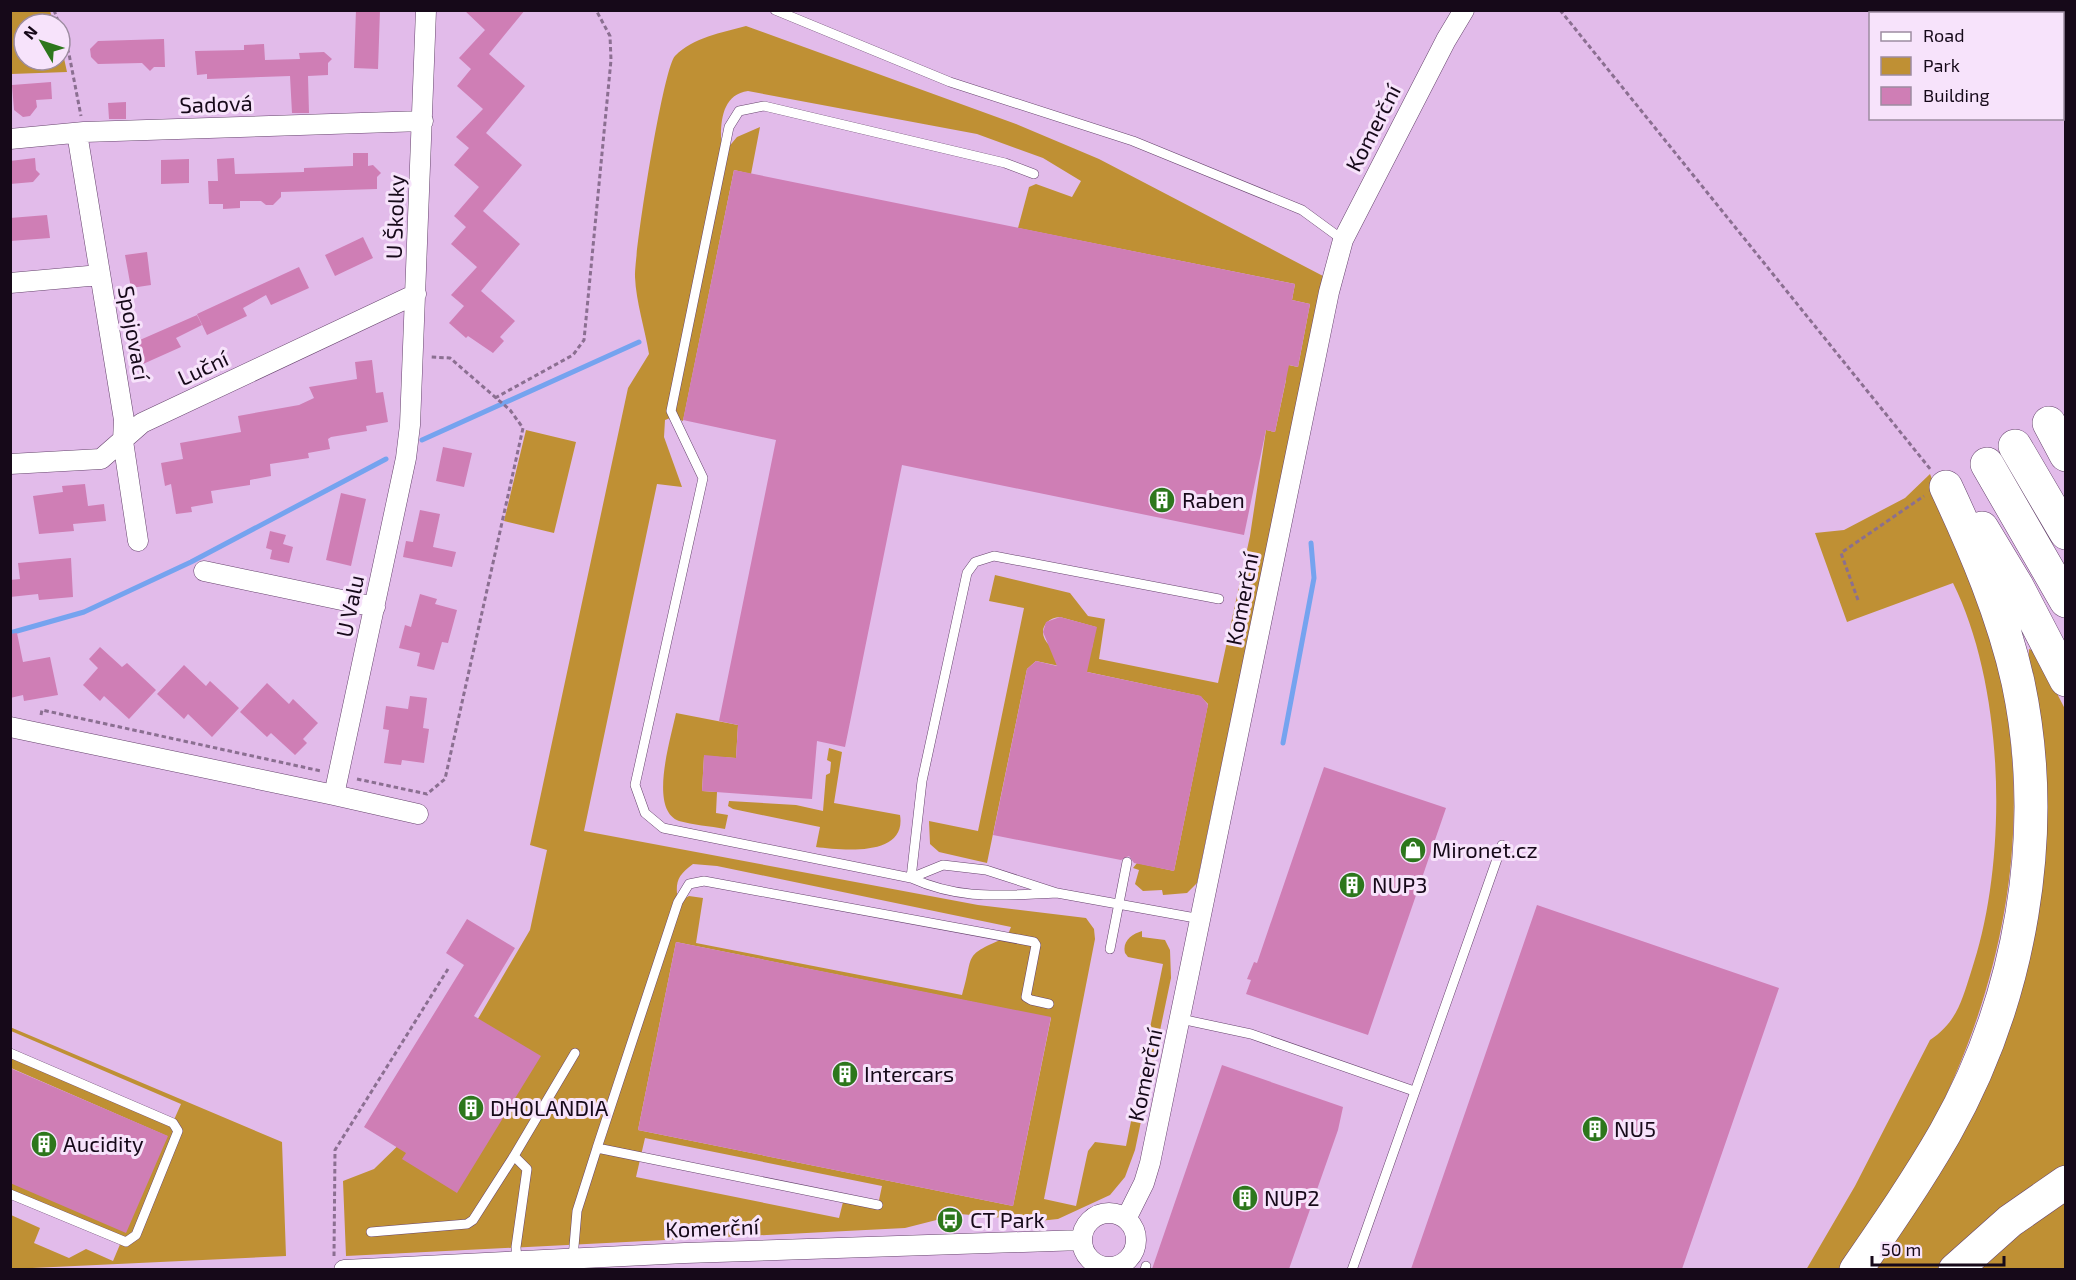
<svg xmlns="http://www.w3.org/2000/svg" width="2076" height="1280" viewBox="0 0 2076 1280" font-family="'Exo 2',sans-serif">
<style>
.green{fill:#bf9034;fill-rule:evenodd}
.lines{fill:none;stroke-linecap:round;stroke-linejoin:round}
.stream{stroke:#75a3ef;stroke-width:5}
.building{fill:#cf7eb5}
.service-casing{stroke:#66446d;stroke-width:10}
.minor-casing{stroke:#66446d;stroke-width:21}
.motorway-casing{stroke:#66446d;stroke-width:34}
.path{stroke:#8b6f91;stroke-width:3;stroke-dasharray:4.5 3;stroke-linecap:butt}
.service{stroke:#fff;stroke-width:9}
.minor{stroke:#fff;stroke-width:20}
.motorway{stroke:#fff;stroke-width:33}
.labels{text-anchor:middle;stroke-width:6;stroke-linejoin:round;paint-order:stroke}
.street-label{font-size:22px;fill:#160919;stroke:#f7e3fb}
.poi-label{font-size:22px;fill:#160919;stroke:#f7e3fb;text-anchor:start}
</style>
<rect width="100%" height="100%" fill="#e2bbea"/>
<path class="green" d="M10,11h40l4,13h-30v36h36v-20l7,32 -56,2z
M746,26l270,98 83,35 224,117 -126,607 -10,10 -24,2 -1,-5 -19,1 -8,-7 4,-14 -6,-2 4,-5 37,8 34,-167 -8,-8 -164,-35 -9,8 -40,194 -48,-11 -9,-8 -1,-23 49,10 46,-223 -35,-7 6,-26 75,18 18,23 17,3 -6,40 119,24 32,-147 16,-106 9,2 11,-52 -7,-17 19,4 12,-63 -18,-4 3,-16 -277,-56 11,-41 7,-3 36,13 9,-16 -38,-23 -66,-24 -229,-43c-30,4 -28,40 -26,64l15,-18 23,-10 -9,47 -17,-4 -51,251 -10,-4 -8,3 -1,17 18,50 -25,-3 -73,347 394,74 108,13 8,11 1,10 -51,260 32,7 12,-55 7,-9 31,4 37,-182 -35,-7 -3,-4c-3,-12 7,-19 17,-22v6l23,3 5,10 1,28 -36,172 -10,27 -15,18 -52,24 -19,2 -79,-7 -55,14 -559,28 -3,-75 31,-12 37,-36 119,-203 17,-80 -17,-5 98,-457 21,-34c-4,-25 -13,-52 -14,-77 -1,-24 28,-209 40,-221 19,-19 46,-23 71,-30zM1060,617l36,10 -4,21 -42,-2c-13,-12 -7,-28 10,-29zM693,864l24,2 294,61 -4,10c-46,20 -32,15 -45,58l-266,-52 7,-45 -14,-2 -11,6c-3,-20 -1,-26 15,-38zM676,942l375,76 -38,188 -375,-76zM645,1138l237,48 -4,19 -34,-7 -5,20 -203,-41z
M526,430l50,12 -22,91 -50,-12z
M1930,474c26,65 54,129 69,197 37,159 2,324 -73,465 -25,47 -57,90 -87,133l-33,1 49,-84 75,-146c27,-18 32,-40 41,-68 38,-111 34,-284 -18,-389l-106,39 -32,-89 29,-3 61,-32z
M2029,649l6,2 30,58v461l-95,69 -32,30 -66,1 140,-263z
M676,713l62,12 -2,33 -32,-2 -2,35 15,1 -1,21 12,2 -3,14c-15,-3 -32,-4 -46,-8 -31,-11 -8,-83 -3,-108z
M829,748l13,4 -8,51 66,12c7,43 -59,35 -84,32l4,-20 -87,-18 -5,-3 1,-5 67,4 27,6 3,-36 4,-2 1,-11 -4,-2z
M10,1027l272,115 4,114 -275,13v-54l29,13 -6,15 35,15 17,-9 27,12 8,-19 -110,-48v-11l156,-47 -156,-68v-15l162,69 8,-18 -170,-73z
M2065,1194v75l-95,1z"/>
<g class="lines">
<path class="stream" d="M422,440l217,-98
M10,633l74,-21 107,-50 195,-103
M1283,743l31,-165 -3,-35"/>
</g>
<path class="building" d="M356,10h24l-2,59 -24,-1z
M464,10h61l-36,44 36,32 -39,47 36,32 -39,46 37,33 -39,47 34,30 -15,16 4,4 -11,12 -25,-17 -2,2 -17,-15 15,-17 -13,-11 26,-28 -26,-23 15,-17 -12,-11 25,-29 -25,-22 15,-17 -13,-11 27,-28 -26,-23 14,-17 -12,-11 26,-28z
M164,39l1,28h-11l-4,4 -8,-8 -44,1 -7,-7 -1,-8 8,-8z
M264,44l1,16 35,-1 -1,-6 25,-1 8,7 -4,4v12l-20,1 1,37h-17l-2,-37 -83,3v-5l-10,1 -2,-24 49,-1v-5z
M51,82l1,17 -16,1 1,7 -7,9 -7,1 -9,-7 -2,-25z
M126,102v17h-17l-1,-16z
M353,153h15v13l5,-1 8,8 -4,4v12l-96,3v5l-8,8h-7l-5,-4h-21v7l-17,1v-5h-14l-1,-23h10l-1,-22 17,-1 1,16 69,-2v-4l49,-2z
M35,158l1,12 4,4 -7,8 -23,2v-23z
M189,159v24l-28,1v-24z
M734,170l561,114 -3,16 18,4 -12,63 -9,-2 -14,67 -9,-2 -22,105 -342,-70 -57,282 -28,-6 -5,58 -110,-8 2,-36 32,3 2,-33 -19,-4 57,-281 -93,-20z
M47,215l3,23 -40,3v-23z
M363,237l10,21 -38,18 -10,-21z
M147,252l4,33 -20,3 -6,-33z
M299,267l10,21 -38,17 -5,-10 -23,13 4,8 -40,19 -10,-21z
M197,315l5,10 -26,13 5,9 -38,17 -10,-21z
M372,360l4,33 7,-1 5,30 -22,4 1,5 -36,6 -3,2 2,10 -22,4 1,5 -39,6 1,12 -21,4v5l-39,6 2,12 -22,4 1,5 -16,2 -5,-30 -6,2 -4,-23 22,-4 -3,-16 61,-11 -3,-16 61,-11 15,-7 -5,-11 48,-8 -2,-17z
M443,447l29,6 -8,34 -28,-6z
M85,484l3,22 16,-2 2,17 -33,3 1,7 -35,3 -6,-38 30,-4 -1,-6z
M341,493l25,6 -15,67 -25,-6z
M420,510l20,4 -7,33 23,5 -4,15 -49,-10 3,-16 7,1z
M270,531l16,4 -3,9 10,3 -4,16 -19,-4 2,-9 -6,-2z
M71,558l2,39 -34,3 -1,-6 -28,3v-17l10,-1 -2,-16z
M420,594l17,5 -2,5 22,6 -9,33 -6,-1 -8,28 -17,-4 3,-13 -21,-5 6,-23 6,2z
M1060,617l37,10 -10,45 114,24 7,9 -34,166 -40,-8 -5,-7 -8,4 -128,-25 34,-166 9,-8 21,5 -14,-34 3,-10z
M17,633l6,29 27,-5 8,38 -34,6 -1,-6 -13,3v-64z
M100,647l22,20 5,-4 29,27 -27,29 -25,-23 -4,5 -17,-16 15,-17 -9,-9z
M184,665l22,21 4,-5 29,27 -27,29 -24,-23 -4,5 -27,-25z
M267,683l22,21 4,-5 25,24 -15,16 4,4 -12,12 -24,-22 -4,4 -27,-25z
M410,696l17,2 -4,30 6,1 -5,34 -22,-3 -1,5 -17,-2 5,-33 -6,-1 3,-23 22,3z
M1324,767l122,41 -78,227 -122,-41 5,-14 -4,-1 7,-17 3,1z
M1537,905l242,83 -97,281h-271z
M467,919l48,29 -41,68 67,40 -84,137 -55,-34 4,-6 -42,-26 100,-162 -18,-12z
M676,942l375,75 -38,189 -375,-76z
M1222,1065l121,42 -5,23 -49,139h-137z
M10,1068l158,68 -42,97 -116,-50z"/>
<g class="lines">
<defs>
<path id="service" d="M775,10l175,72 183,59 169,69 41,30
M1034,174l-29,-11 -241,-57 -25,5 -10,16 -58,284 32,67 -68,307 10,28 18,15 248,50c51,23 91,17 146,15
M911,878l11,-97 45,-208 8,-11 19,-6 225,43
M911,878l32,-13 43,5 71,23 144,26
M1110,949l17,-87
M1181,1019l70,15 163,57
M10,1053l163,70 5,8 -42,104 -10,7 -116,-48
M878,1205l-281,-57 81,-246 11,-18 15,-3 330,61 2,3 -10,52 5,3 18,4
M371,1232l96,-8 6,-4 41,-64
M573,1258l4,-47 20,-63
M517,1261l-1,-14 11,-78 -13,-13 61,-103
M1113,1270l1,-4
M1145,1270l1,-4
M1352,1270l150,-425"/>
<path id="minor" d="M77,133l47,287 -1,21 15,100
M10,139l74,-7 339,-11
M10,283l90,-8
M10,464l91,-5 41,-36 274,-129
M204,571l171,36
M10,727l324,68 72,-337 4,-33 16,-415
M334,795l84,19
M1082 1240a27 27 0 1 1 54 0a27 27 0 1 1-54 0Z
M1126,1219l18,-36 6,-20 179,-871 14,-52 103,-200 18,-30
M344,1270l341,-17 397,-13"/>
<path id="motorway" d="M2049,423l17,32
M2015,446l51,87
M1987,464l79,137
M1982,528l35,58 49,94
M1856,1270c31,-45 62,-90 89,-137 76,-134 105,-300 73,-451 -15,-67 -43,-133 -72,-195
M1955,1270l55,-49 56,-39"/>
</defs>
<use href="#service" class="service-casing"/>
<use href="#minor" class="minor-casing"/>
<use href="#motorway" class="motorway-casing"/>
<path class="path" d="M54,10l5,14
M1560,10l371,460
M60,27l9,27 12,62
M495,398l78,-43 11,-15 27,-280 -1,-24 -14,-26
M1858,600l-17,-47 83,-57
M41,715l1,-5 279,61
M357,779l70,15 18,-15 78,-351 -13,-18 -60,-52 -19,-1
M334,1256l1,-106 113,-181
M1304,1270v-1"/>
<use href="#service" class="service"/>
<use href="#minor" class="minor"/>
<use href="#motorway" class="motorway"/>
</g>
<defs>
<symbol id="building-disc" viewBox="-11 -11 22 22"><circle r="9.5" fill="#2d771c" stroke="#f7e3fb"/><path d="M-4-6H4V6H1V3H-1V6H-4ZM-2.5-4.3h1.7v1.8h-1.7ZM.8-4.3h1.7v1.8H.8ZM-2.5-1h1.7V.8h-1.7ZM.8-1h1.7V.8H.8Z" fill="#fff"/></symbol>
<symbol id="shop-disc" viewBox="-11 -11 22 22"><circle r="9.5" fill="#2d771c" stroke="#f7e3fb"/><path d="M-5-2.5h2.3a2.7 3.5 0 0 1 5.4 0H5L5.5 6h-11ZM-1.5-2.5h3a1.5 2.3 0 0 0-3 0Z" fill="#fff"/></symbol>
<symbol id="bus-disc" viewBox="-11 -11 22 22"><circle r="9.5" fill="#2d771c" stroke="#f7e3fb"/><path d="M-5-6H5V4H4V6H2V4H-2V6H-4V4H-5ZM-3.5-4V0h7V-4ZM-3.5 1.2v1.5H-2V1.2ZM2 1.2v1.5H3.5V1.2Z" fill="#fff"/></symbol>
</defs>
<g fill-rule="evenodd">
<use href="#building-disc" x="1147" y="485" width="30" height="30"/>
<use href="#shop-disc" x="1398" y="835" width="30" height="30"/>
<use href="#building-disc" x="1337" y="870" width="30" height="30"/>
<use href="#building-disc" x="830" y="1059" width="30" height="30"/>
<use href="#building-disc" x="456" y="1093" width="30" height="30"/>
<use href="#building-disc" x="1580" y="1114" width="30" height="30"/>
<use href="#building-disc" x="29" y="1129" width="30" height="30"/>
<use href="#building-disc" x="1230" y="1183" width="30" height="30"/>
<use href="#bus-disc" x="935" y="1205" width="30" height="30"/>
</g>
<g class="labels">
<g class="street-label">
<text transform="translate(216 104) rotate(-2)" y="8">Sadová</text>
<text transform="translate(1373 128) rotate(-63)" y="8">Komerční</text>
<text transform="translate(395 217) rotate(-88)" y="8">U Školky</text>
<text transform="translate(134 333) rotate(80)" y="8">Spojovací</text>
<text transform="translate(203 368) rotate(-25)" y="8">Luční</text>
<text transform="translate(1242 599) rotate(-79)" y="8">Komerční</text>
<text transform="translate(350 606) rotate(-78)" y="8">U Valu</text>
<text transform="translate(1145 1075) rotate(-78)" y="8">Komerční</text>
<text transform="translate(712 1228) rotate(-2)" y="8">Komerční</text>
</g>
<g class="poi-label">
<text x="1182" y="508">Raben</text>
<text x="1432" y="858">Mironet.cz</text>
<text x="1372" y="893">NUP3</text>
<text x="864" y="1082">Intercars</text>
<text x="490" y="1116">DHOLANDIA</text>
<text x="1614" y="1137">NU5</text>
<text x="63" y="1152">Aucidity</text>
<text x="1264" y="1206">NUP2</text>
<text x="970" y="1228">CT Park</text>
</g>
</g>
<rect width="2076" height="1280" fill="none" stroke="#160919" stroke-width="24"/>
<rect x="1869" y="12" width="195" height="108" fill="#f7e3fb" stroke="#9d8ca1" stroke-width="1.5"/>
<rect x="1881" y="32" width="30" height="9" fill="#ffffff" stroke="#9d8ca1" stroke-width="1.5"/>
<text x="1923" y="42" font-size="18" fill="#160919">Road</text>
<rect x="1881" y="57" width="30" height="18" fill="#bf9034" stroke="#9d8ca1" stroke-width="1.5"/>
<text x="1923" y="72" font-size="18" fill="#160919">Park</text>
<rect x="1881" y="87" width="30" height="18" fill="#cf7eb5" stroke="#9d8ca1" stroke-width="1.5"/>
<text x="1923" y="102" font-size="18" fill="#160919">Building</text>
<g transform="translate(42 42) rotate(309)"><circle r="28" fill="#f7e3fb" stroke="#9d8ca1" stroke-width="1.5"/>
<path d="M0-4.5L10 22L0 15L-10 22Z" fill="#2d771c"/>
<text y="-9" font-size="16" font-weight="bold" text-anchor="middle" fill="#160919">N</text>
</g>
<path d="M1872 1256v9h132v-9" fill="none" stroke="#160919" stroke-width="3"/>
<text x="1881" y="1256" font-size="18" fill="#160919" stroke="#f7e3fb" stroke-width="4.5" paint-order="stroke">50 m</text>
</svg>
